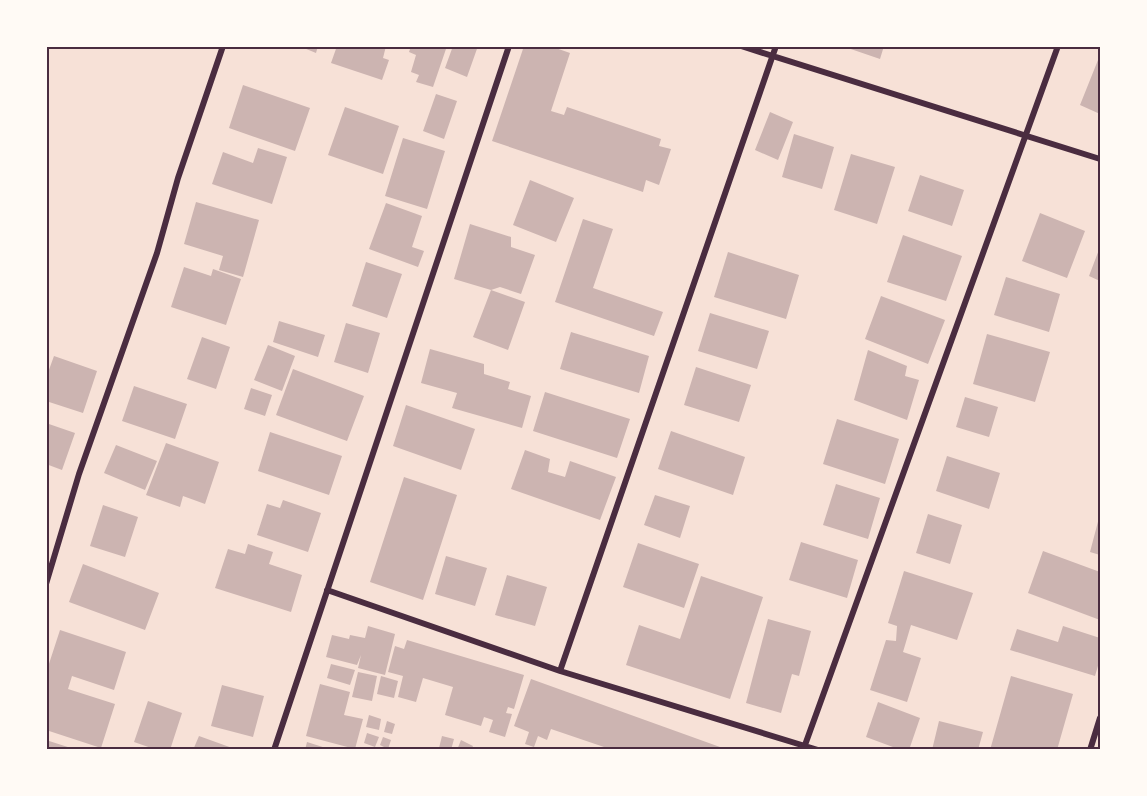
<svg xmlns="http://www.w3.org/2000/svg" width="1147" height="796" viewBox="0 0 1147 796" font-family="Ubuntu,sans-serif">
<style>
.building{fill:#ccb4b1}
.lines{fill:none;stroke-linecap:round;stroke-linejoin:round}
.minor{stroke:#4a2c40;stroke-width:6}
.neatline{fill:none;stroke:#4a2c40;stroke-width:2}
</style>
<rect width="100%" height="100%" fill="#f7e1d7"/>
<path class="building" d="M299,46h19l-2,7z
M337,46h49l-3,12 6,2 -7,20 -51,-17z
M411,46h36l-14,41 -17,-5 3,-7 -8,-3 5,-17 -7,-3z
M453,46h25l-11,31 -22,-9z
M524,46h26l20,7 -19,58 13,4 3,-8 94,32 -2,7 12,3 -12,36 -13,-5 -3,12 -151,-51z
M842,46h42l-4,13z
M1100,55v59l-20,-9z
M243,85l67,23 -15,43 -66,-23z
M436,94l21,7 -13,38 -21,-8z
M345,107l54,19 -16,48 -55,-19z
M770,112l23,10 -15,38 -23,-10z
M794,134l40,13 -12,42 -40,-12z
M403,138l42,13 -18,58 -42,-13z
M258,148l29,9 -15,47 -60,-20 11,-32 30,11z
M851,154l44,13 -18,57 -43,-14z
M920,175l44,15 -12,36 -44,-15z
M530,180l44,18 -18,44 -43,-17z
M196,202l63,18 -16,57 -24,-7 4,-14 -39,-12z
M386,203l36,13 -10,31 12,4 -6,16 -49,-18z
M1040,213l45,18 -18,47 -45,-17z
M583,219l30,10 -20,59 70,24 -9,24 -99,-34z
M470,224l41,13v10l24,8 -14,39 -21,-7 -9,3 34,12 -17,48 -35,-13 18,-47 -37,-11z
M903,235l59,21 -16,45 -59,-19z
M1100,247v34l-11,-5z
M728,252l71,23 -13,44 -72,-22z
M366,262l36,12 -15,44 -35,-12z
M184,267l27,9 2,-7 28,10 -15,46 -55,-18z
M1006,277l54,17 -11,38 -55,-17z
M881,296l64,24 -17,44 -63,-25z
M710,313l59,18 -12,38 -59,-18z
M279,321l46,14 -7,22 -45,-15z
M346,323l34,10 -12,40 -34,-11z
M571,332l78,24 -10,37 -79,-24z
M987,334l63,18 -15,50 -62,-18z
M202,337l28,10 -14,42 -29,-10z
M268,345l27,11 -13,35 -28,-11z
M430,349l54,15v10l26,8 -2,7 23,7 -9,32 -70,-20 5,-15 -36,-10z
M868,350l39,16 -2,10 14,4 -12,40 -53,-20z
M54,356l43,15 -14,42 -37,-12v-23z
M696,367l55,18 -12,37 -55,-17z
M293,369l71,27 -17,45 -71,-26z
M134,386l53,18 -12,35 -53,-18z
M251,388l21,7 -7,21 -21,-7z
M545,392l85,27 -13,39 -84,-27z
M965,397l33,10 -9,30 -33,-10z
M406,405l69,24 -14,41 -68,-24z
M837,419l62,20 -14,45 -62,-20z
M46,423l29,10 -13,37 -16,-6z
M671,431l74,26 -12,38 -75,-26z
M270,432l72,24 -13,39 -71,-24z
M166,443l53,19 -14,42 -22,-8 -3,11 -34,-12z
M116,445l41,16 -12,29 -41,-17z
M525,450l25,9 -2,13 17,5 5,-16 46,16 -16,43 -89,-31z
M947,456l53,17 -11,36 -53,-18z
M404,477l53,18 -34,105 -53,-18z
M836,484l44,14 -12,41 -45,-14z
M655,495l35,11 -10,32 -36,-13z
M283,500l38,13 -13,39 -51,-17 10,-31 13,4z
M103,505l35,12 -13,40 -35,-11z
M928,514l34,11 -12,39 -34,-11z
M1100,514v41l-10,-3z
M801,542l57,18 -11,38 -58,-18z
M638,543l61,21 -15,44 -61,-21z
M248,544l25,8 -4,12 33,11 -11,37 -76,-24 13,-39 17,5z
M1043,551l57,21v48l-72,-27z
M446,556l41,12 -12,38 -40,-12z
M83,564l76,29 -14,37 -76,-28z
M904,571l69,22 -16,47 -46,-15 -8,27 18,6 -14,44 -37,-12 16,-50 10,1 1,-15 -9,-3z
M507,575l40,12 -12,39 -40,-11z
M701,576l62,21 -33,102 -104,-34 13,-40 41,14z
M768,619l43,12 -12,45 -7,-2 -11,39 -35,-10z
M368,626l27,8 -10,41 -27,-7 3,-13 -4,10 -31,-8 6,-22 17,4 1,-4 15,3z
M1063,626l37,12v21l-5,17 -85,-26 7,-21 41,13z
M60,630l66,22 -12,38 -42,-14 -4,13 47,15 -14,44 -55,-18v-57z
M407,640l117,35 -10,34 -6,-2 -2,6 6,1 -7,23 -16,-5 4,-12 -9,-3 -3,9 -36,-11 8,-28 -30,-9 -7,24 -18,-5 5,-21 -15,-4 7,-26 9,3z
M331,664l24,6 -5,15 -23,-7z
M358,672l19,4 -5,25 -20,-4z
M381,676l17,5 -4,17 -17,-4z
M1011,676l62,18 -16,56h-67z
M531,679l189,68v3h-117l1,-3 -53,-18 -4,11 -9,-4 -4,11 -9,-3 4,-12 -15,-6z
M320,684l30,8 -6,23 19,4 -8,30 -49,-13z
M222,685l42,11 -11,41 -42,-11z
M148,701l34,12 -12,37h-13l-23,-8z
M878,702l42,16 -11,32h-8l-35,-13z
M369,715l12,4 -2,11 -13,-3z
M387,721l8,3 -3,10 -8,-2z
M939,721l44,11 -5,18h-46z
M367,733l12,4 -4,10 -11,-4z
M199,736l36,13v1h-42z
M442,736l12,3 -3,11 -12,-2z
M383,737l8,3 -3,9 -8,-4z
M46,740l28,9v1h-28z
M461,740l12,6 -2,4h-14z
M307,742l22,7v1h-24z"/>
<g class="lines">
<path class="minor" d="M741,46l359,113
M46,584l33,-110 78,-221 21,-75 45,-132
M327,590l233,81 258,79
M560,671l216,-625
M805,745l253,-699
M274,750l235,-704
M1090,750l10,-32"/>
</g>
<rect width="1147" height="796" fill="none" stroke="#fffaf5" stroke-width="96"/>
<rect x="48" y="48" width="1051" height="700" class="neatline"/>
</svg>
